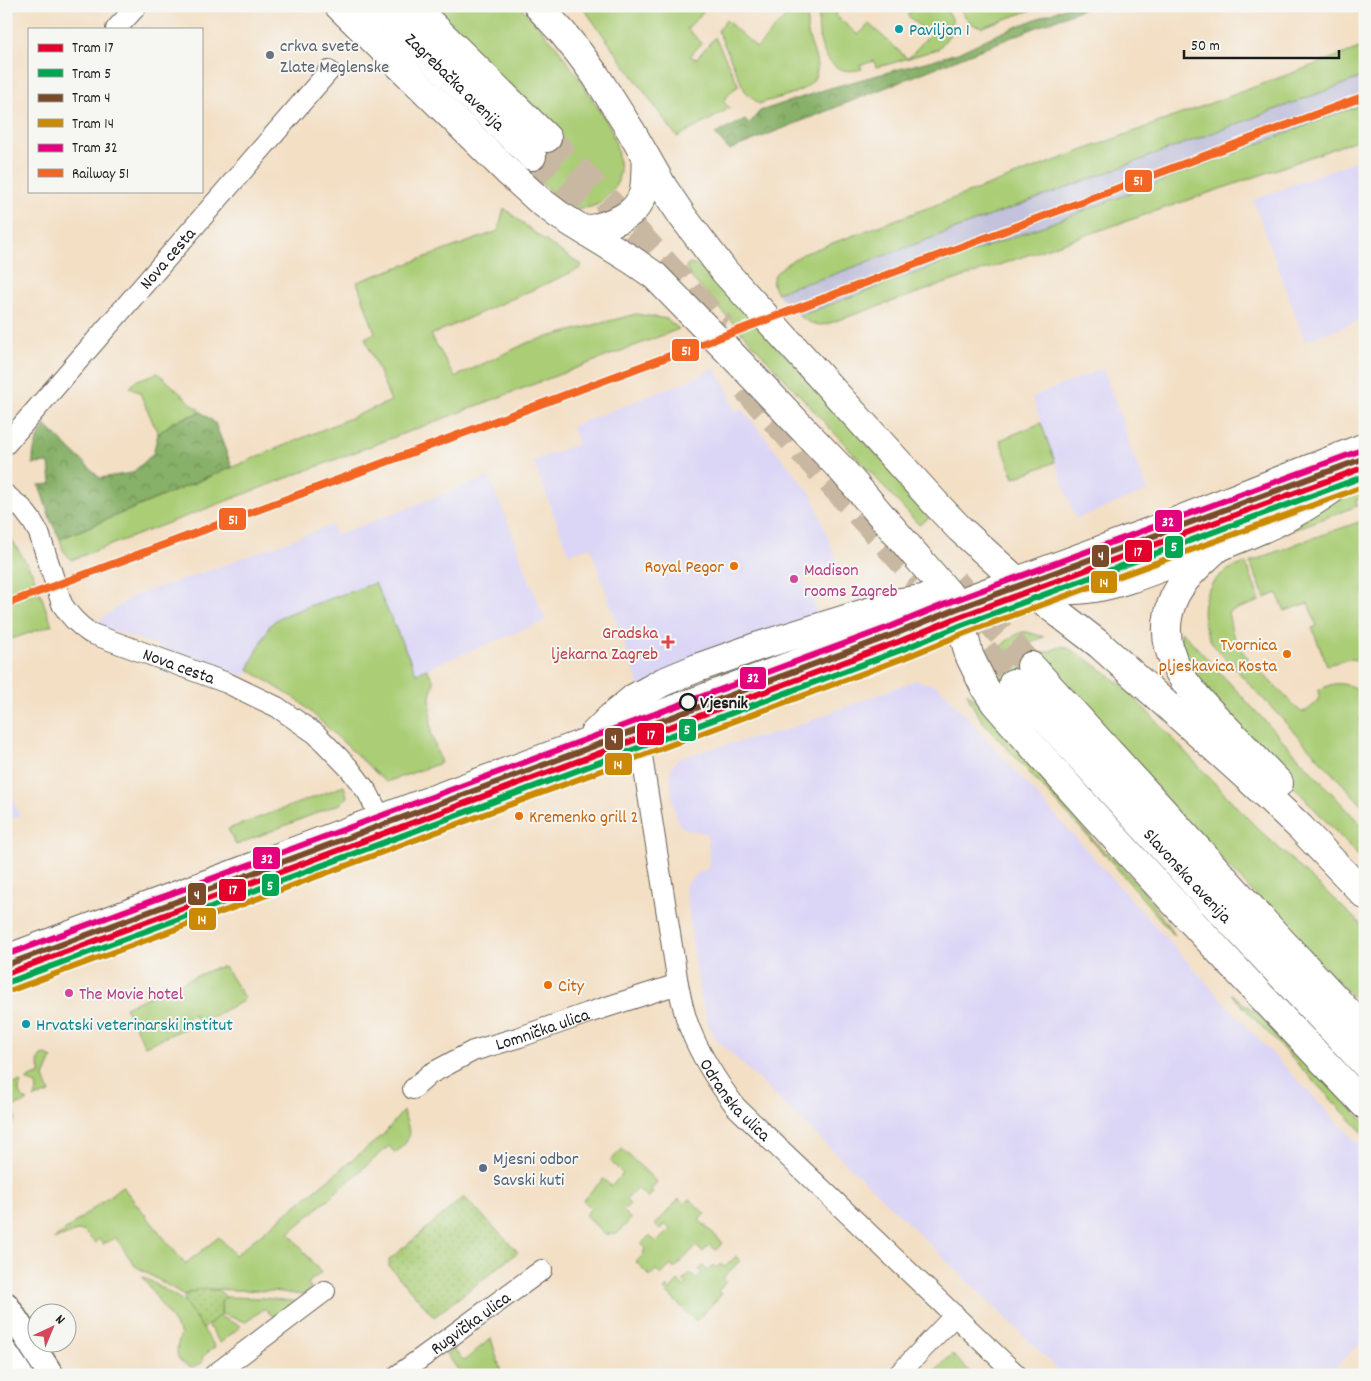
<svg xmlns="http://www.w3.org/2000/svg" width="1371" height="1381" font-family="Dekko,sans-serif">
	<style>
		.built { fill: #dcd6f6 }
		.industrial { fill: #c2c2dc }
		.grass { fill: #aacd76; stroke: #637449 }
		.forest { fill: url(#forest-crowns); stroke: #526642 }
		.park { fill: url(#park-dots); stroke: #637449 }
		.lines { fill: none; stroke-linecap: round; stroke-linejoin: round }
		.secondary-tunnel { stroke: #c8b8a2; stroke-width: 28; stroke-dasharray: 28 14; stroke-linecap: butt }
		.minor-casing { stroke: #676057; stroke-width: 22 }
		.tertiary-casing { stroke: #676057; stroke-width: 28 }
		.secondary-casing { stroke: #676057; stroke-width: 30 }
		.minor { stroke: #fff; stroke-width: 20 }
		.tertiary { stroke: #fff; stroke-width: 25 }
		.secondary { stroke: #fff; stroke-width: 28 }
		.rail-1-casing { stroke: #f6f6f2; stroke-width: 11 }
		.rail-1 { stroke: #f26522; stroke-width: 8 }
		.tram-1-casing { stroke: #f6f6f2; stroke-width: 10 }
		.tram-2-casing { stroke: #f6f6f2; stroke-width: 10 }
		.tram-3-casing { stroke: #f6f6f2; stroke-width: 10 }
		.tram-4-casing { stroke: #f6f6f2; stroke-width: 10 }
		.tram-5-casing { stroke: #f6f6f2; stroke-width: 10 }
		.tram-1 { stroke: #e4002b; stroke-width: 6 }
		.tram-2 { stroke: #00a651; stroke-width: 6 }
		.tram-3 { stroke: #7a4b2a; stroke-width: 6 }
		.tram-4 { stroke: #cb8a06; stroke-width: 6 }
		.tram-5 { stroke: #e5007d; stroke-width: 6 }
		.culture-dot { fill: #0f9aa8; stroke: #f6f6f2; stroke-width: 2 }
		.worship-dot { fill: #6b7280; stroke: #f6f6f2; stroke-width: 2 }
		.food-dot { fill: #e8710a; stroke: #f6f6f2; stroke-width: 2 }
		.hotel-dot { fill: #d1479c; stroke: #f6f6f2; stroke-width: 2 }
		.health-dot { fill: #e0444e; stroke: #f6f6f2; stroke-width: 2 }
		.stop-dot { fill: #f6f6f2; stroke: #1c1c1c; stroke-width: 2.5 }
		.service-dot { fill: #5c6f8a; stroke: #f6f6f2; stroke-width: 2 }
		.labels { text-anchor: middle; stroke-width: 4; stroke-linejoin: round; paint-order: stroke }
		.culture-label { font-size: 18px; fill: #0d838f; stroke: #f6f6f2; text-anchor: start }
		.worship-label { font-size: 18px; fill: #5b616d; stroke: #f6f6f2; text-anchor: start }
		.street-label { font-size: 18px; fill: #1c1c1c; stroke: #f6f6f2 }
		.food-label { font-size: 18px; fill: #c56008; stroke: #f6f6f2; text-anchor: end }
		.hotel-label { font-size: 18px; fill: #b23c85; stroke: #f6f6f2; text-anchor: start }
		.health-label { font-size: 18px; fill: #be3a42; stroke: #f6f6f2; text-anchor: end }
		.stop-label { font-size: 18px; font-weight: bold; fill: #1c1c1c; stroke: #f6f6f2; text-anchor: start }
		.service-label { font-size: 18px; fill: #4e5e75; stroke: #f6f6f2; text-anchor: start }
		.line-badge { stroke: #f6f6f2; stroke-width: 2 }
		.badge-label { font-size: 14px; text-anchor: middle; font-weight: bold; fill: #fff }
	</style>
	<defs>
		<pattern id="forest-crowns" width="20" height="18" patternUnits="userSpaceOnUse" patternTransform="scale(1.25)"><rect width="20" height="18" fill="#87b067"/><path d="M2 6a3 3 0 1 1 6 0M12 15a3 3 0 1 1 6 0" fill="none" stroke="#6e8e54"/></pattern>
		<pattern id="park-dots" width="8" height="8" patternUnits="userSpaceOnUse" patternTransform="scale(1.25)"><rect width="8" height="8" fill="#aacd76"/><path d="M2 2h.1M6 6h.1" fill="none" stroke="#92af66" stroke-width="1.8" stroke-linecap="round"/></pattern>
	</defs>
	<rect width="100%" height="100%" fill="#f6f6f2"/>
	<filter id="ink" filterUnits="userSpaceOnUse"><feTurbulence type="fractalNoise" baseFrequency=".02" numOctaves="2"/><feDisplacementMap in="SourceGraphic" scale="10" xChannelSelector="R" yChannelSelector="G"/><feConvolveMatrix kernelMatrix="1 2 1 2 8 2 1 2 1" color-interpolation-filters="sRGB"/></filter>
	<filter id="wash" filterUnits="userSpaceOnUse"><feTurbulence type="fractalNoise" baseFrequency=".0096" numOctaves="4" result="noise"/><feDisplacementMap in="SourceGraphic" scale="20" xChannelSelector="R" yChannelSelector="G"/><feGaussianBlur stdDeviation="1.12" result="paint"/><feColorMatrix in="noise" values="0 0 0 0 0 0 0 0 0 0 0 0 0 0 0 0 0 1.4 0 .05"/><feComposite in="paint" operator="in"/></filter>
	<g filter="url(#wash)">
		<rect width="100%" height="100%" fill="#f3dfc4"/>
		<g class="built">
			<polygon points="1365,157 1365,319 1305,341 1253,200"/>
			<polygon points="713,367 726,386 735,411 742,409 812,495 838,564 803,577 820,619 640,688 590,547 569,554 533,461 578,444 572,426 700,376"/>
			<polygon points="1103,369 1121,417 1132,453 1148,491 1076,519 1032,397"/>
			<polygon points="489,477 511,530 545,621 440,663 427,669 416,673 375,583 309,606 280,617 270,625 245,676 94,624 133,596 202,573 332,525 336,535"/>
			<polygon points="916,680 937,686 945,693 1231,1010 1365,1151 1365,1337 1329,1375 1064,1375 880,1196 717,1040 709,1026 699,989 685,885 698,873 706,870 710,864 707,834 686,829 679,825 673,805 670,773 673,765 678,759 710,749 783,731"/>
			<polygon points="6,781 20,816 6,821"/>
		</g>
		<polygon class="industrial" points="1365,76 1365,103 1062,219 799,316 777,293 795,286 827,277"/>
		<g class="grass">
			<polygon points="432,6 520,6 557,47 579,78 610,127 617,148 620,170 618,181 613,190 601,203 591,207 576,209 561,201 521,165"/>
			<polygon points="582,6 698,6 704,11 687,29 702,43 690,56 696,59 715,37 739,86 734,89 723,101 730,108 706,122 677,137"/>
			<path d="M795,6H811C810,12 807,19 807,25C807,48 832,72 803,89C790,96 773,99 759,104L745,91L718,31L726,20L757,48Z"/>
			<path d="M821,6H835L839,10L835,15L858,35L869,24L908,59L929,35L907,15L917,6H944L952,18V32L938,49L889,64L876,67L874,61L860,65L862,69C853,71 846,72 838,68C819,59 815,24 821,6Z"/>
			<polygon points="960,6 1043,6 982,27 972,24 962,13"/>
			<path d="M1365,46V76L827,277L795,286L777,293C776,290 773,288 773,285C769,271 794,260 803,254Z"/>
			<path d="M1365,103V137L1258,176L827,324C816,327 808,322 799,316L1062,219Z"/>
			<path d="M504,208C529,229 554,248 582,265L579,269L431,335L455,377L529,342L636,314L667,319L679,329L71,560L63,550L60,539L391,401L365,338L375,333L357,282L498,231Z"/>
			<path d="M688,264C698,264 707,273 715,279L933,515L919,525L690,276L686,267Z"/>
			<polygon points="158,373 201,412 173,422 158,434 140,393 130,387 137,380"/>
			<polygon points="1041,423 1055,462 1014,478 1000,440"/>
			<polygon points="1365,478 1365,502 1362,497 1356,500 1357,506 1282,534"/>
			<polygon points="1365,520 1365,661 1350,659 1327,665 1312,628 1317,626 1308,603 1285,611 1277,593 1265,598 1250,562 1301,542"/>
			<polygon points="6,530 33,574 52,625 6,641"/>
			<path d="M1246,563L1260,601L1228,612L1232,632L1238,645L1248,659L1301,712C1309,712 1315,703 1319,698V690C1322,689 1326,686 1330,685C1341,681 1357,687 1365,694V713L1360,719L1365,731V808L1214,646C1197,621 1199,586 1228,570C1233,567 1240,565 1246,563Z"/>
			<polygon points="375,583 416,673 427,669 434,682 430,696 431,733 441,763 386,782 300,702 248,669 270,625 280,617 309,606"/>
			<path d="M1022,632H1027L1044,637L994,656C1001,644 1009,638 1022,632Z"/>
			<polygon points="1181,632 1187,637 1365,829 1365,863 1199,685 1182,659"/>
			<path d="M1063,646C1086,657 1105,672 1125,688L1254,825L1365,928V1010L1184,820L1040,655L1002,693L992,672Z"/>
			<path d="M967,692L979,703L1020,751L1096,843L1119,864L1144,892L1175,935L1171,932L1115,866L984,723C976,713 971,704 967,692Z"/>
			<polygon points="344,786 347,796 345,800 342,803 236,845 228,829"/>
			<polygon points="468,808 471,808 475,816 386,848 381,847 377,841"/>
			<polygon points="223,967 226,969 244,998 243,1001 199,1023 194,1014 182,1020 186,1028 145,1046 125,1007 215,968"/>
			<polygon points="1231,994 1262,1017 1365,1122 1365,1135"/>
			<path d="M46,1055L52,1058L44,1077L50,1093L34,1098C39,1091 38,1082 27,1081V1079L41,1074L38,1062L42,1056Z"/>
			<path d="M20,1082L21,1084C16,1093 21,1097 28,1101L13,1107L16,1118L13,1124L8,1125L6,1124V1111L10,1103L6,1091V1086Z"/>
			<path d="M403,1111C410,1132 414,1138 395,1153L389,1146L289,1233L321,1273L308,1283L311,1288L303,1295L273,1291L200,1289L184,1295L135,1266L116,1238L103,1244L99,1239L95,1243L83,1231H77L53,1240L122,1186L185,1264L219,1237L235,1255L383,1135Z"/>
			<polygon points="622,1149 657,1182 651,1189 653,1192 648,1198 637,1188 626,1200 630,1204 623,1211 631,1219 617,1234 605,1234 585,1215 591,1208 583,1200 603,1179 611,1186 623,1174 610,1161"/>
			<polygon points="679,1199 684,1204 690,1199 705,1214 699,1220 723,1243 716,1250 710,1245 703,1252 696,1246 674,1269 671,1265 661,1275 656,1270 650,1276 636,1262 643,1255 645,1247 641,1244 649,1236 657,1242 670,1229 665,1224 660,1230 655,1225"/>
			<polygon points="736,1256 740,1261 723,1278 726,1282 718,1291 722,1294 696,1321 664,1290 667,1287 670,1290 678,1281 684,1287 687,1284 683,1280 690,1273 696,1279 702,1273 699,1270 703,1266 708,1271 714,1265 717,1268 721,1264 725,1267"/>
			<path d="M142,1276L185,1302L215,1347L202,1357L203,1360L202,1363L192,1367C172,1361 176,1349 181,1334Z"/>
			<polygon points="226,1297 264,1298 301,1302 275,1317 270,1314 265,1308 246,1322 221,1314 221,1301"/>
			<polygon points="218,1316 241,1326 220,1343 208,1325"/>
			<polygon points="491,1338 502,1375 462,1375 446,1353 452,1348 464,1361"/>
			<polygon points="952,1354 974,1375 932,1375"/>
		</g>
		<g class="forest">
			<polygon points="1070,6 1090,6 729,150 715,134 745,120 749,124 760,111 830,88 958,53 991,37 1043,16"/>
			<path d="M201,412L215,423L232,467L60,539L51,521L39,485L51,484L49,463L33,464C32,449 38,438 45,425L100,478L132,473L153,454L158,434L173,422Z"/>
		</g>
		<g class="park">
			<polygon points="464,1197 518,1252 434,1317 389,1266 389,1260"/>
			<polygon points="200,1289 218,1290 226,1297 221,1301 221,1314 203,1329 185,1302 184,1295"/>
		</g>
	</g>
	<g filter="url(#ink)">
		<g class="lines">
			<g class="secondary-tunnel">
				<polyline points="547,138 590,182 722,327"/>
				<polyline points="532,156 576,200 615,243"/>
				<polyline points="746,388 919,579"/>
				<polyline points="954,582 1031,666"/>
				<polyline points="956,620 1013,683"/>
			</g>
			<defs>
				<g id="minor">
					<polyline points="116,29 137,6"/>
					<path id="s1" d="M6,444L329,71"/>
					<path id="s2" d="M6,495L22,508L32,521L39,533L62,604C70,617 78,625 90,633L227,683L277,707L316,734L349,768L368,793L381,819"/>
					<path id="s3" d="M631,725L642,755L643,763L678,984C681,999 684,1015 690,1029C701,1057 718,1083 736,1107L1017,1375"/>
					<path id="s4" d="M413,1089L430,1074L473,1051L520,1037L588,1013L678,984"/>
					<polyline points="214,1375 325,1291"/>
					<path id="s5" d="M398,1375L542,1270"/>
					<polyline points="898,1375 955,1315"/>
				</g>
				<g id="tertiary">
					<polyline points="6,1305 51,1375"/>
					<polyline points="6,1354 20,1375"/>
				</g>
				<g id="secondary">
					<path d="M339,6L508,172L539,200L559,215L632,260L655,276L740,363L843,471L948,593L956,604L969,655L985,688L995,703C1115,841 1239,974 1365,1105"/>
					<path id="s6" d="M378,6L532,156"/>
					<polyline points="413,6 547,138"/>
					<polyline points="538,6 562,32 579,53 596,76 631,131 663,187 683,217 725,272 938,506 960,529 1017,581 1100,645 1249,779 1300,827 1365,895"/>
					<path d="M586,231C608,224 635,219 643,194C646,184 645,168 646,158"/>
					<path d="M1217,548C1201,563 1182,579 1173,600C1151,654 1192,693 1226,728C1244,746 1261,765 1279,783"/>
					<path d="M1024,583C1082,601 1122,582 1176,562C1214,549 1253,535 1289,516C1316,502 1341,483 1365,465"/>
					<polyline points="1031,666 1275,934 1365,1030"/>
					<path id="s7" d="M1013,683L1199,888L1365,1064"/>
					<polyline points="594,734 611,717 634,698 663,682 697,668 759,646 900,602 929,598 951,603"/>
					<polyline points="6,959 1154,530 1365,447"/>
				</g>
			</defs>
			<use href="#minor" class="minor-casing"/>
			<use href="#tertiary" class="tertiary-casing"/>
			<use href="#secondary" class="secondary-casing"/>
			<use href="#minor" class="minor"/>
			<use href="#tertiary" class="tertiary"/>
			<use href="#secondary" class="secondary"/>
			<defs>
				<polyline id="rail-1" points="6,604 1365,96"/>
			</defs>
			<use href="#rail-1" class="rail-1-casing"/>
			<use href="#rail-1" class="rail-1"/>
			<defs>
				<polyline id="tram-1" points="6,974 898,642 959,617 1365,467"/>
				<polyline id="tram-2" points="9,982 901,650 962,625 1365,476"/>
				<polyline id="tram-3" points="6,965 895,634 956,609 1362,459"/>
				<polyline id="tram-4" points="12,990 904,658 965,633 1365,486"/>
				<polyline id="tram-5" points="6,955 892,626 953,601 1359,451"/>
			</defs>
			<use href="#tram-1" class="tram-1-casing"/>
			<use href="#tram-2" class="tram-2-casing"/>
			<use href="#tram-3" class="tram-3-casing"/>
			<use href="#tram-4" class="tram-4-casing"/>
			<use href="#tram-5" class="tram-5-casing"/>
			<use href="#tram-1" class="tram-1"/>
			<use href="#tram-2" class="tram-2"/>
			<use href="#tram-3" class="tram-3"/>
			<use href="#tram-4" class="tram-4"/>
			<use href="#tram-5" class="tram-5"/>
		</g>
	</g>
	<g class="culture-dot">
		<circle cx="899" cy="29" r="5"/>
		<circle cx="26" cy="1024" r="5"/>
	</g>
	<circle class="worship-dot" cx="270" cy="55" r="5"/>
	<g class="food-dot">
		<circle cx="734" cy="566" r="5"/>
		<circle cx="1287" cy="654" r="5"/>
		<circle cx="519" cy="816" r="5"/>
		<circle cx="548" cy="985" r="5"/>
	</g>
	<g class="hotel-dot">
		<circle cx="794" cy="579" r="5"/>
		<circle cx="69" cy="993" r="5"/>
	</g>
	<path class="health-dot" d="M665.5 634.5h5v5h5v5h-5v5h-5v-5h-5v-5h5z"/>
	<circle class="stop-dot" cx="688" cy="702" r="8"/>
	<circle class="service-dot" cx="483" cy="1168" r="5"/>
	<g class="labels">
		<g class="culture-label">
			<text x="909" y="35">Paviljon 1</text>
			<text x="36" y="1030">Hrvatski veterinarski institut</text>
		</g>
		<g class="worship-label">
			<text x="280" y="51">crkva svete<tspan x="280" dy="21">Zlate Meglenske</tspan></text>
		</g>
		<g class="street-label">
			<text dy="6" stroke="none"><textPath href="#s6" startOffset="108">Zagrebačka avenija</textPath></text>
			<text dy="6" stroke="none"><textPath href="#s1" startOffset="246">Nova cesta</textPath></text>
			<text dy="6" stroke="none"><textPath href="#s2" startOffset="261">Nova cesta</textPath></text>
			<text dy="6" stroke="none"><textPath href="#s7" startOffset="260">Slavonska avenija</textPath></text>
			<text dy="6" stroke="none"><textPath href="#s4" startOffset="144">Lomnička ulica</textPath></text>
			<text dy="6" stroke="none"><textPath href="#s3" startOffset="395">Odranska ulica</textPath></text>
			<text dy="6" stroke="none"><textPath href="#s5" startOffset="89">Rugvička ulica</textPath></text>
		</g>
		<g class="food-label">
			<text x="724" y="572">Royal Pegor</text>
			<text x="1277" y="650">Tvornica<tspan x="1277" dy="21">pljeskavica Kosta</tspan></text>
			<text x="529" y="822" text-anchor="start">Kremenko grill 2</text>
			<text x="558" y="991" text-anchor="start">City</text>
		</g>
		<g class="hotel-label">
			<text x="804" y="575">Madison<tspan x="804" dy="21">rooms Zagreb</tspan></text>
			<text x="79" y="999">The Movie hotel</text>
		</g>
		<g class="health-label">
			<text x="658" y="638">Gradska<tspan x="658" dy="21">ljekarna Zagreb</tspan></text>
		</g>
		<g class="stop-label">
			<text x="700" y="708">Vjesnik</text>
		</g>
		<g class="service-label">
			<text x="493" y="1164">Mjesni odbor<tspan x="493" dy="21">Savski kuti</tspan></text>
		</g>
	</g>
	<g class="line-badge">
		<rect x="1124" y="169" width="29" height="24" rx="5" fill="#f26522"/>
		<rect x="671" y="338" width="29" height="24" rx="5" fill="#f26522"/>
		<rect x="218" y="507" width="29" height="24" rx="5" fill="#f26522"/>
		<rect x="1154" y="509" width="29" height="24" rx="5" fill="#e5007d"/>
		<rect x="1164" y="535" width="20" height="24" rx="5" fill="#00a651"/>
		<rect x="1124" y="539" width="29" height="24" rx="5" fill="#e4002b"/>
		<rect x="1091" y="544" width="19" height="24" rx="5" fill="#7a4b2a"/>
		<rect x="1090" y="570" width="28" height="24" rx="5" fill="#cb8a06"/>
		<rect x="739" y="666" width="28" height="24" rx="5" fill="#e5007d"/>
		<rect x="678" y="718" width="19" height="24" rx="5" fill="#00a651"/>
		<rect x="636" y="722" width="29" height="24" rx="5" fill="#e4002b"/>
		<rect x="604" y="727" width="20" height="24" rx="5" fill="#7a4b2a"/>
		<rect x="604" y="752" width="29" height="24" rx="5" fill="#cb8a06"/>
		<rect x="252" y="846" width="29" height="24" rx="5" fill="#e5007d"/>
		<rect x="261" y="873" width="19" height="24" rx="5" fill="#00a651"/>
		<rect x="218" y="878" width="29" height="24" rx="5" fill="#e4002b"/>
		<rect x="187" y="882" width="20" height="24" rx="5" fill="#7a4b2a"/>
		<rect x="188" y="907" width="29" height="24" rx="5" fill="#cb8a06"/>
	</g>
	<g class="badge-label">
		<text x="1138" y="185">51</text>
		<text x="686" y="355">51</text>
		<text x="233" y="524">51</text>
		<text x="1168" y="526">32</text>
		<text x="1174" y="551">5</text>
		<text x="1138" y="556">17</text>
		<text x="1101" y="560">4</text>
		<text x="1104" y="587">14</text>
		<text x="753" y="682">32</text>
		<text x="687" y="734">5</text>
		<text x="651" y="739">17</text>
		<text x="614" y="743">4</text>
		<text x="618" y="769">14</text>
		<text x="267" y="863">32</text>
		<text x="270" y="890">5</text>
		<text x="233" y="894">17</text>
		<text x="197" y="899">4</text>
		<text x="202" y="924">14</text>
	</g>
	<rect width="1371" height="1381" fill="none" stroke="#f6f6f2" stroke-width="25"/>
	<rect x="28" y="28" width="175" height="165" fill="#f6f6f2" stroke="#9f9f9c"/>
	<rect x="38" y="44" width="25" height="8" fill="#e4002b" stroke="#9f9f9c"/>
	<text x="72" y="52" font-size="15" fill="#1c1c1c">Tram 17</text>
	<rect x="38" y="69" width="25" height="8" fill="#00a651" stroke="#9f9f9c"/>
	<text x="72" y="78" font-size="15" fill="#1c1c1c">Tram 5</text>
	<rect x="38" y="94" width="25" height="8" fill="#7a4b2a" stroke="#9f9f9c"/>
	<text x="72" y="102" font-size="15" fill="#1c1c1c">Tram 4</text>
	<rect x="38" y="119" width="25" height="8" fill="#cb8a06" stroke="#9f9f9c"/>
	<text x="72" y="128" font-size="15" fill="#1c1c1c">Tram 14</text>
	<rect x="38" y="144" width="25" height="8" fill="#e5007d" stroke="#9f9f9c"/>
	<text x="72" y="152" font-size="15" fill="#1c1c1c">Tram 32</text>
	<rect x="38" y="169" width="25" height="8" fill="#f26522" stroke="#9f9f9c"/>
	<text x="72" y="178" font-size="15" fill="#1c1c1c">Railway 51</text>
	<g transform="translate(52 1328) rotate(44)"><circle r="24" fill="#f6f6f2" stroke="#9f9f9c"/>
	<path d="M0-4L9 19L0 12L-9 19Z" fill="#d1495b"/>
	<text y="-8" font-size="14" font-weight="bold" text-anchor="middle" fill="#1c1c1c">N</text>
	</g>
	<path d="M1184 50v8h155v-8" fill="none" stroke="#1c1c1c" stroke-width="2.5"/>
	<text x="1191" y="50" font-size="15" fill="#1c1c1c" stroke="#f6f6f2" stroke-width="4" paint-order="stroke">50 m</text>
</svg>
